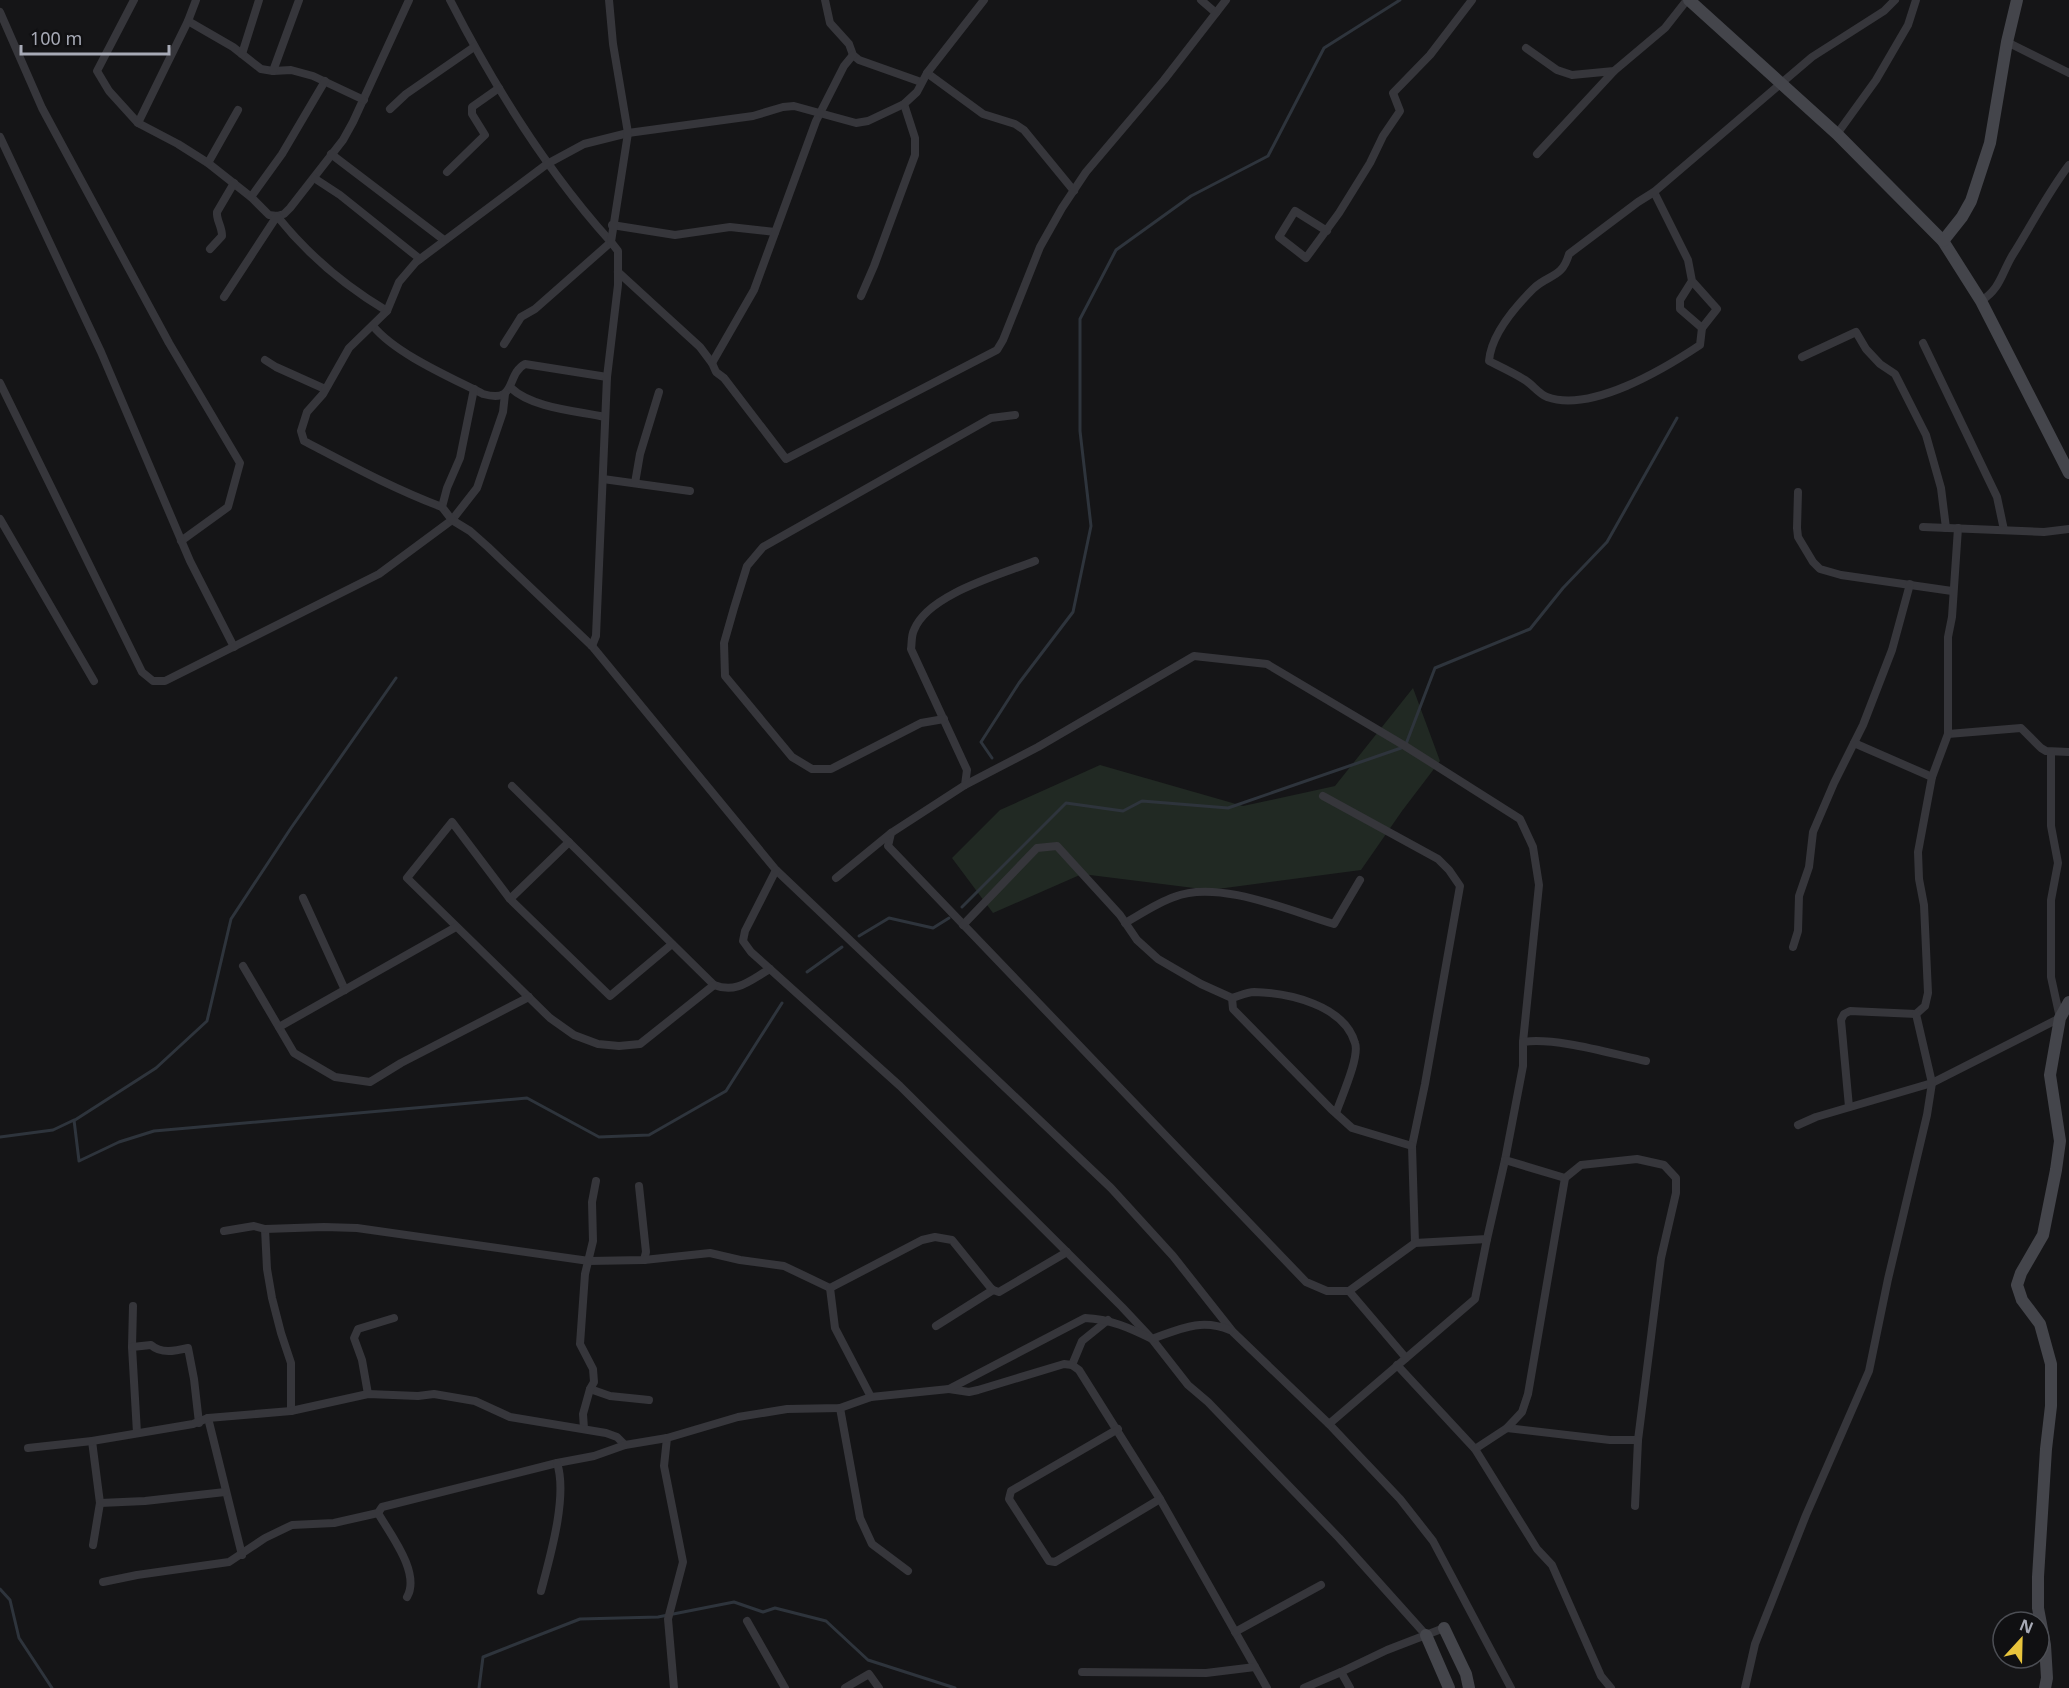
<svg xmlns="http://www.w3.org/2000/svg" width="2069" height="1688" font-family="'Noto Sans',sans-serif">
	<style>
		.green { fill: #212923 }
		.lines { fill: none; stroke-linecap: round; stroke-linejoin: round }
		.stream { stroke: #2e343c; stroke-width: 3 }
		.street { stroke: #36363b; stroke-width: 8 }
		.secondary { stroke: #44454b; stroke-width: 12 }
	</style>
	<rect width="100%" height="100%" fill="#151517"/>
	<polygon class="green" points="1413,688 1440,761 1402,811 1361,870 1210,890 1082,874 993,913 952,858 1000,810 1100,765 1243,806 1335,786"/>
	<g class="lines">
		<g class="stream">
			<polyline points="1406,744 1435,668 1530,629 1563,588 1607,542 1677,418"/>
			<polyline points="992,758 981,742 1019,683 1073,612 1091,526 1080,431 1080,319 1116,250 1191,196 1268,156 1324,48 1400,0"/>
			<polyline points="962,907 1066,803 1123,811 1142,801 1228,808 1401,748"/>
			<polyline points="859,936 889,918 933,928 949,918"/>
			<polyline points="807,972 842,947"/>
			<polyline points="75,1120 156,1068 207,1021 231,919 291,828 396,678"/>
			<polyline points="0,1137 53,1130 74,1120 79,1161 119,1142 154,1131 527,1098 599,1137 649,1135 726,1091 782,1003"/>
			<polyline points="0,1589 10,1600 19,1638 52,1688"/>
			<polyline points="479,1688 483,1657 580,1619 658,1617 734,1602 763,1612 775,1608 826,1621 868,1660 955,1688"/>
		</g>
		<g class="street">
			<polyline points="134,0 97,71 109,91 138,123 178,144 208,163 251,197 269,215 277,216 284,214 290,208 343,140 353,122 409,0"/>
			<path d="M450,0C494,86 546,170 611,242L535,309L521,317L504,344"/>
			<polyline points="825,0 830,23 849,44 853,55 859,60 921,82"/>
			<polyline points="1201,0 1216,13"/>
			<polyline points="0,12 42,108 169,343 240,463 228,507 181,541"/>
			<polyline points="188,21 233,47 261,69 273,71 291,70 313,76 364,100"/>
			<polyline points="2007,42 2069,73"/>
			<polyline points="1526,48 1557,70 1572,75 1614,71 1665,28 1687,0"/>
			<polyline points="242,54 259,0"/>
			<polyline points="273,71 299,0"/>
			<polyline points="927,73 983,114 1015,124 1024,130 1074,191"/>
			<polyline points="390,109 406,94 474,47"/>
			<polyline points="138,123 188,21 196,0"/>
			<polyline points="1837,134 1876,80 1908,25 1916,0"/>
			<polyline points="0,137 101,352 190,561 234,647"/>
			<polyline points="331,154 444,240"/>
			<polyline points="1537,154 1614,71"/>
			<polyline points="208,163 238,110"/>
			<polyline points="447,172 485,135 472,114 472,107 499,88"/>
			<polyline points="314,178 340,195 420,259"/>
			<polyline points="1654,192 1688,260 1692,281 1680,300 1680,309 1702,328 1717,309 1692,281"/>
			<polyline points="251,197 282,154 325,81"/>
			<polyline points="612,225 675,235 730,227 775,232"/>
			<polyline points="1327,231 1295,211 1279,237 1306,258 1339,213 1370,163 1383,136 1400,111 1393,93 1430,55 1472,0"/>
			<path d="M210,249L222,236C222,226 216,220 217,212L234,183"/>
			<polyline points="618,272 700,347 712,363 716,372 724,378 786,459 997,350 1003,340 1040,247 1062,208 1086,172 1164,80 1226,0"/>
			<polyline points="861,296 874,266 915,155 915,138 904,104"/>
			<path d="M224,297L277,216C308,255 345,286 387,311"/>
			<path d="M1981,301C2000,289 2001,275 2012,256C2031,226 2047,194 2069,165"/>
			<path d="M373,326C396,354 450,377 483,394C518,404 505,375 525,364L607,377"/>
			<path d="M1702,328L1700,345C1664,369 1591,413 1547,397C1539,394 1533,385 1525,380C1514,373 1501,367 1489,361C1491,335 1515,307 1533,289C1548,274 1562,279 1569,254L1638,202L1654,192L1812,57L1884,11L1895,0"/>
			<polyline points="1923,343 1997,497 2004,530"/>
			<polyline points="1802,357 1856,332 1866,349 1880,364 1895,374 1926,435 1941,488 1946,528"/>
			<polyline points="265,360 276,367 325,389"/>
			<polyline points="712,363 754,290 816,121 844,66 853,55"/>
			<polyline points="0,383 142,672 153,681 165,681 379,574 452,520 477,488 503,412 505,394"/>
			<path d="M511,388C532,408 577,411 605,417"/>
			<polyline points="474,389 460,458 447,488 442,507 452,520 470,531 488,547 592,646 776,870 1111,1188 1173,1256 1233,1332 1329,1424 1400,1499 1433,1541 1511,1688"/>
			<polyline points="603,479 690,491"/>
			<polyline points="635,483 640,454 659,392"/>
			<polyline points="1798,492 1797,528 1798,537 1813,562 1820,569 1841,575 1952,591"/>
			<path d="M442,507C394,489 350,465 304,441L301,431L307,412L323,394L349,348L387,311L399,282L416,262L547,164L584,144L628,133L753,116L783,107L794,106L856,123L868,121L904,104L917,92L927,73L984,0"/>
			<polyline points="0,519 94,681"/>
			<polyline points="1923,527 2044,532 2069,529"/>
			<path d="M1035,561C1000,575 928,594 914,630C911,636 912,643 911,649L967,770L965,785L891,833L888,846L1306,1282L1327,1291H1349"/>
			<polyline points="592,646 596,636 607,377 618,285 618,251 611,242 628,133 613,44 609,0"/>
			<polyline points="944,719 921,723 831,769 812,769 792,757 725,676 724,643 734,608 747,566 763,547 991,418 1015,415"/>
			<polyline points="1948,734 2021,728 2041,748 2046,751 2069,752"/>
			<polyline points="1854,743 1932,777"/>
			<polyline points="965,785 1038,747 1194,656 1267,664 1405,746 1520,819 1533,847 1539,885 1523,1042"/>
			<path d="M512,786L714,985C737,994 750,980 770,969"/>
			<polyline points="1323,796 1438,859 1449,870 1460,886 1425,1084 1412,1146 1415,1243"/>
			<polyline points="776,870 745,931 743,941 751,952 900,1086 1122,1307 1152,1339 1188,1385 1208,1402 1339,1538 1426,1635"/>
			<polyline points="836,878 891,833"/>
			<polyline points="303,898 345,990"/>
			<polyline points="510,899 569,842"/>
			<path d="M1125,923C1141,914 1157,903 1174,897C1218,879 1290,911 1334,924L1360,880"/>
			<polyline points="963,925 1037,848 1057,846 1120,915 1137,940 1158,959 1201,984 1232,998"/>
			<polyline points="672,944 610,996 510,899 452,822 407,878 550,1018 574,1035 598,1044 619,1046 640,1044 714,985"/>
			<polyline points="1793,947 1798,931 1799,896 1809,867 1813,832 1834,783 1863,725 1892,650 1910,584"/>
			<polyline points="243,966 294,1053 335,1077 370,1082 401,1063 529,997"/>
			<polyline points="279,1027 456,927"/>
			<polyline points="1849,1107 1841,1020 1844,1014 1850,1011 1916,1014 1925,1006 1928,993 1924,905 1919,879 1918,852 1932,777 1948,734 1948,637 1952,617 1958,528"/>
			<path d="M1336,1113C1341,1098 1360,1057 1355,1043C1344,1005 1289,993 1254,992C1247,992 1239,996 1232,998L1233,1009L1331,1109L1352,1128L1412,1146"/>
			<polyline points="1798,1125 1816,1117 1932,1083 2060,1018 2051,977 2051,900 2058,863 2051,826 2051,752"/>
			<polyline points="639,1186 646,1252 644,1260"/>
			<polyline points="265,1229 267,1269 272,1298 281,1333 291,1363 291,1411"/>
			<polyline points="224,1231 254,1226 265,1229 324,1227 357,1228 589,1261 644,1260 710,1253 740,1260 784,1266 830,1288"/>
			<polyline points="133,1306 132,1347 137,1433"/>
			<polyline points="936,1326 993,1290"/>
			<path d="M132,1347L151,1345C161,1354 175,1351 188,1348L194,1379L199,1423"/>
			<path d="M1406,1358L1349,1291L1415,1243L1487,1239L1505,1160L1523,1066V1042C1556,1037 1612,1054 1646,1061"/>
			<polyline points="1072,1365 1082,1341 1108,1320"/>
			<polyline points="1397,1365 1475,1449 1507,1428 1610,1440 1638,1440 1661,1258 1676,1193 1676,1178 1664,1165 1637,1159 1581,1165 1565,1178 1505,1160"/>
			<polyline points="590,1389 610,1396 649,1400"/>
			<polyline points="949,1389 969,1392 978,1390 1064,1364 1072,1365 1079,1370 1160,1499 1267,1688"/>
			<polyline points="368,1394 362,1360 354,1338 358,1329 394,1318"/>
			<polyline points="871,1397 835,1328 830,1288 922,1240 935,1237 952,1240 990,1287 993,1290 999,1292 1067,1252"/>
			<polyline points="840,1408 860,1518 872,1544 908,1571"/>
			<polyline points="208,1418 242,1555"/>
			<polyline points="1329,1424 1475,1299 1487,1239"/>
			<polyline points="1507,1428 1522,1412 1528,1394 1565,1178"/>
			<polyline points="584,1429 583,1414 590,1389 594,1382 593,1369 580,1344 585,1274 593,1241 592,1202 596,1181"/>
			<polyline points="1118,1429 1011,1491 1009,1499 1049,1561 1055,1562 1160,1499"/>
			<polyline points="667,1438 664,1466 683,1562 668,1619 674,1688"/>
			<polyline points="92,1441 100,1503 93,1545"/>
			<polyline points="28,1448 92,1441 193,1424 208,1418 291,1411 368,1394 418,1396 434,1394 475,1401 510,1417 606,1433 617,1437 625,1445"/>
			<polyline points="1475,1449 1537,1549 1552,1565 1601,1676 1611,1688"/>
			<polyline points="100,1503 145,1501 225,1492"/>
			<polyline points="1635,1506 1638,1440"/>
			<path d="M378,1513C390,1534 421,1573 407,1597"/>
			<path d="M103,1582L137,1575L229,1562L265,1538L292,1525L334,1523L378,1513L382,1507L557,1463L594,1456L625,1445L667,1438L738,1417L787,1409L840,1408L871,1397L949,1389L1085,1318C1110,1319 1130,1328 1152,1339C1180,1329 1201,1318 1230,1330"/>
			<path d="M541,1591C550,1557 568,1496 557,1463"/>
			<polyline points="747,1621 785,1688"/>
			<polyline points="1235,1632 1321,1585"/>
			<polyline points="1082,1672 1206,1673 1255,1667"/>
			<polyline points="1341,1672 1387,1650 1444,1628"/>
			<polyline points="845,1688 869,1674 879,1688"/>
			<polyline points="1304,1688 1341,1672 1350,1688"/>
			<polyline points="1745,1688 1755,1644 1806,1515 1869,1371 1888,1279 1927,1115 1932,1083 1916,1014"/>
		</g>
		<g class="secondary">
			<polyline points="1689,0 1837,134 1943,241 1981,301 2069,473"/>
			<polyline points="1943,241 1962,217 1971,201 1990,143 2007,42 2017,0"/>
			<polyline points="1444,1628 1466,1674 1469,1688"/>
			<polyline points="1426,1635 1449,1688"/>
			<polyline points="2045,1688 2047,1678 2045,1645 2038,1608 2038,1577 2046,1449 2051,1406 2051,1364 2040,1324 2022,1300 2017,1285 2021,1273 2043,1235 2056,1170 2060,1141 2050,1075 2060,1018 2069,1002"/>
		</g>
	</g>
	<g transform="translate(2021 1640) rotate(22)"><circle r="28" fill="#101012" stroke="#4c4e54" stroke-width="1.5"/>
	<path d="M0-4.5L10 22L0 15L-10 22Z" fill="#e8c43c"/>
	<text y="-9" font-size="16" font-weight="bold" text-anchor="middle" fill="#a7aab6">N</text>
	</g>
	<path d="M21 45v9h148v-9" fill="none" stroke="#a7aab6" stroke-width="3"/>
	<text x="30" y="45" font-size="18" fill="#a7aab6" stroke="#101012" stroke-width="4.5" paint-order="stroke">100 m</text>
</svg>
